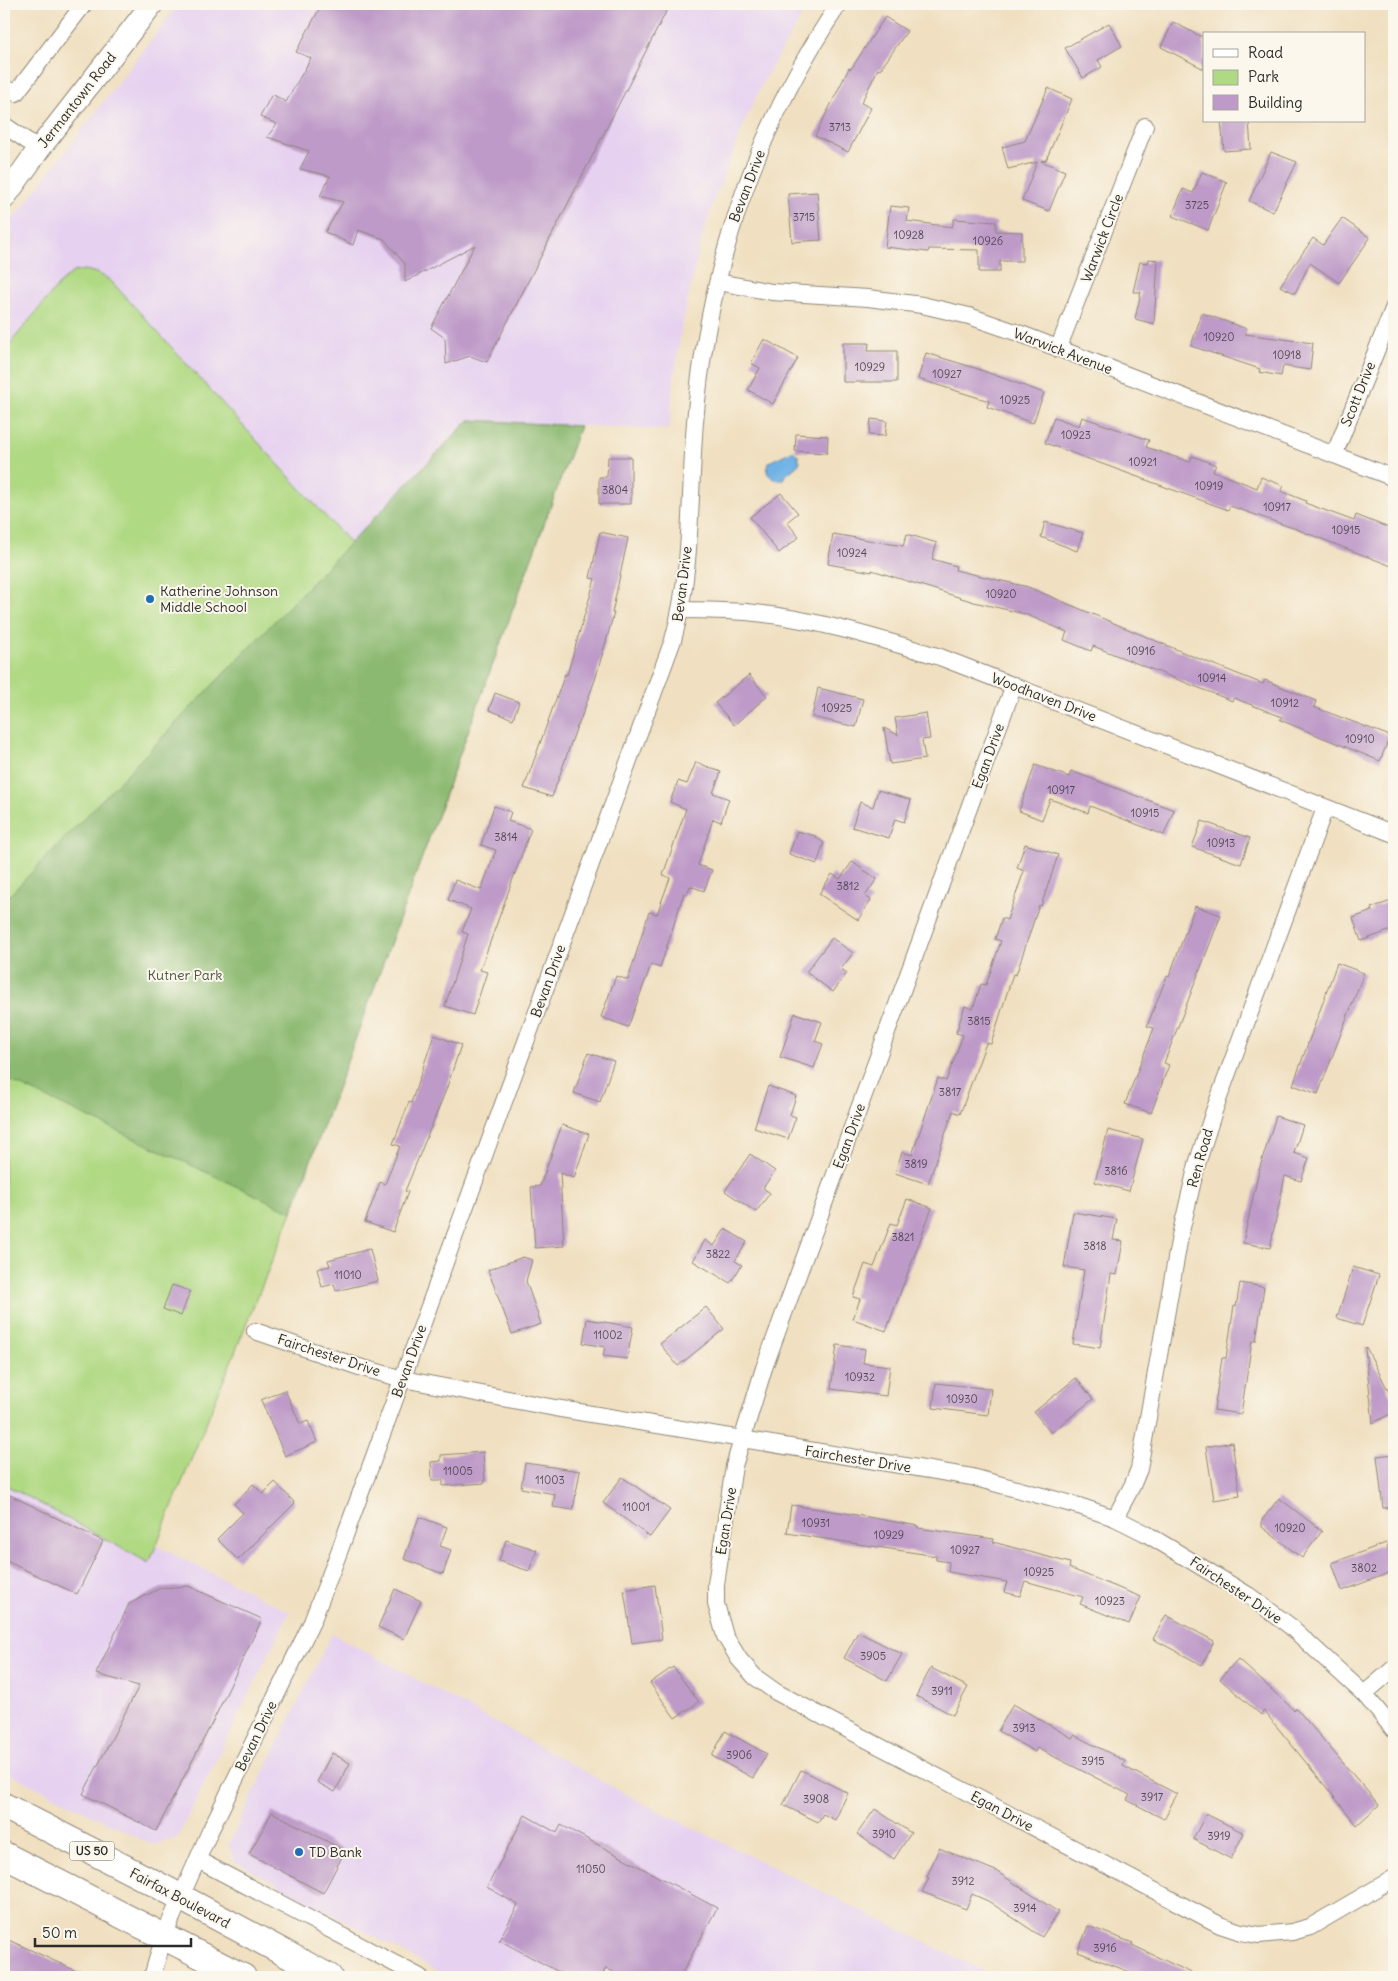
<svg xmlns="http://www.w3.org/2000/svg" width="1398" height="1981" font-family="Delius,sans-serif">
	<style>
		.built { fill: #e6d2f0 }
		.green { fill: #b0d983; stroke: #6e8257 }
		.forest { fill: #8cb971; stroke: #5c724e }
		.water { fill: #70b2e5; stroke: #4e6e88 }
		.building { fill: #bd9ac8 }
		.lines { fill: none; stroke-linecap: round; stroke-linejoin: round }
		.street-casing { stroke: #8e8676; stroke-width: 18 }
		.secondary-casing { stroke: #8e8676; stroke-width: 24 }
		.primary-casing { stroke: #8e8676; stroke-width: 28 }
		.street { stroke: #fff; stroke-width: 16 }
		.secondary { stroke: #fff; stroke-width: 22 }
		.primary { stroke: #fff; stroke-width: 26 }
		.poi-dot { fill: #1f6fb2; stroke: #fbf7ec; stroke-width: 2 }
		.labels { text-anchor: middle; stroke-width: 4; stroke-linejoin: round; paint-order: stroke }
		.number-label { font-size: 11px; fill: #504752 }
		.shield { fill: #fbf7ec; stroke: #696865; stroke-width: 1 }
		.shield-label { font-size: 12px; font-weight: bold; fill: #2b2b2b }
		.street-label { font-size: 14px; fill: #2b2b2b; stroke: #fbf7ec }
		.poi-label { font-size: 14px; fill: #2b2b2b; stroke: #fbf7ec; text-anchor: start }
		.park-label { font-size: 14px; fill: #4c5641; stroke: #fbf7ec }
	</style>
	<rect width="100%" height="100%" fill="#fbf7ec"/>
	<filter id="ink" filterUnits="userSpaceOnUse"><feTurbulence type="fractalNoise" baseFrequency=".02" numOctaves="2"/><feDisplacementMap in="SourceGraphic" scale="10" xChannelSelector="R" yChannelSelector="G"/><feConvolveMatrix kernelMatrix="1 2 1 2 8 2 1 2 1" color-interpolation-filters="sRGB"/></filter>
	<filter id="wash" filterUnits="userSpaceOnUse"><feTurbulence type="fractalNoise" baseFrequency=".0096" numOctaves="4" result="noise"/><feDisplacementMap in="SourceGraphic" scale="20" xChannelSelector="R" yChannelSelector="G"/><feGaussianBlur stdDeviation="1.12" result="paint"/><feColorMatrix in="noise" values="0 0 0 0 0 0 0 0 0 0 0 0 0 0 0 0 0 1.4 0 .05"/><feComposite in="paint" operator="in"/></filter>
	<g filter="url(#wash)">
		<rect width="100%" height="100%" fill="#f0e0c1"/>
		<g class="built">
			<polygon points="179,4 809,4 765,78 746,119 713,202 699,248 681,330 673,387 669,430 469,420 4,901 4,231"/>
			<polygon points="4,1470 290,1612 177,1838 153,1845 4,1771"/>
			<polygon points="332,1633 631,1797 995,1977 449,1977 234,1861 228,1845"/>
		</g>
		<polygon class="green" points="85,270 97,273 110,280 350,543 469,420 580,426 292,1212 149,1563 4,1484 4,351 60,283 73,272"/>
		<polygon class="forest" points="469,420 580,426 292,1212 4,1078 4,901"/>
		<path class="water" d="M792,451L798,455L800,462C795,470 787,471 783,480C775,480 771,479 767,472L769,462Z"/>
		<g id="blocks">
			<g class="building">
				<polygon points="322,4 670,4 487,362 470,356 446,364 445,338 431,328 475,245 405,282 405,264 384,239 358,230 353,245 325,232 343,202 320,196 330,176 300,169 309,151 267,137 277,124 260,117 272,94 286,102 311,58 296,52"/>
				<polygon points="885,17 907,31 880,70 878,69 861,103 871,108 848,152 815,136 849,68 851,69"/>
				<polygon points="1173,22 1204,38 1204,69 1161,47"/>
				<polygon points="1109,23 1122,46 1098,60 1102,67 1083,78 1065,48"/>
				<polygon points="1048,88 1072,99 1046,160 1041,161 1065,171 1049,211 1022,201 1037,162 1008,169 1002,147 1025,141"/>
				<polygon points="1221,121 1249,121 1251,149 1224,151"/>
				<polygon points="1271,152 1297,162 1273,212 1249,201"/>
				<polygon points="1202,172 1227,182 1208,230 1172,216 1183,189 1193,193"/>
				<polygon points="817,192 821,240 792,242 788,194"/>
				<polygon points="890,206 909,208 907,221 952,227 954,219 996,222 996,231 1022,232 1022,261 1000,261 1000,272 979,272 979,250 929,249 928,252 885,247"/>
				<polygon points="1342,218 1370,238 1339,283 1310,263 1295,293 1280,286 1313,238 1323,245"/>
				<polygon points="1149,259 1158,260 1154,324 1135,319 1141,292 1133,292 1140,262 1148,263"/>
				<polygon points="1202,313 1247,329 1245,334 1313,343 1310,370 1283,366 1281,376 1259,372 1260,369 1191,346"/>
				<polygon points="764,339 798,358 773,404 748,390 760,368 751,363"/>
				<polygon points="843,343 869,343 868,351 897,351 897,382 843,382"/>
				<polygon points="926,353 975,368 1044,393 1033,423 987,407 989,401 918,379"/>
				<polygon points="1054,417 1079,426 1082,417 1149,440 1146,447 1190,462 1192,456 1216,465 1213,471 1257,488 1261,477 1284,486 1281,491 1306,501 1305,503 1354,521 1356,515 1394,530 1394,567 1296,529 1230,506 1228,510 1045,443"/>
				<polygon points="871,419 887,421 885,436 869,435"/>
				<polygon points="796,434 828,436 827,453 795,451"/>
				<polygon points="608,457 631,457 631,504 599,504 599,477 607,477"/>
				<polygon points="781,493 798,513 787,522 799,537 779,553 750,517"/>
				<polygon points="1045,522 1083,533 1077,551 1041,537"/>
				<polygon points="600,532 628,538 612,613 614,613 595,680 578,726 577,726 552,797 524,788 565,674 567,675 595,579 590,578"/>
				<polygon points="833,534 903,546 907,534 937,543 932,559 956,566 955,570 1028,587 1192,656 1263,684 1265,680 1316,701 1314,707 1390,736 1380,761 1280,720 1282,717 1234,698 1232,701 1093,646 1091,651 1064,640 1067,632 1025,614 974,602 872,570 872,572 828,564"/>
				<polygon points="749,675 767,696 734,725 715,703"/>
				<polygon points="818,688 863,699 856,727 812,717"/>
				<polygon points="495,693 519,702 513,719 489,710"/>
				<polygon points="926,713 930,739 922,740 925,759 890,764 884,728 898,735 895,718"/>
				<polygon points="696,762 721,772 713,793 729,799 721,822 713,819 698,865 712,870 704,891 690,886 687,895 684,893 660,968 651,965 628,1027 601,1017 616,976 628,980 649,912 657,914 670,878 663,875 686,809 670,802 678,781 687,784"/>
				<polygon points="1035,765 1069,777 1071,771 1174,810 1164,835 1090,806 1088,813 1050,799 1042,820 1019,811"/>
				<polygon points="878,790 911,800 904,822 895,819 889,838 852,827 860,802 873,807"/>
				<polygon points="494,806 511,812 508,821 531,829 480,970 487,972 473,1015 445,1006 468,934 462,932 471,909 448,900 455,880 481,890 496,850 481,845"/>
				<polygon points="1202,821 1250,838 1241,864 1192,847"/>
				<polygon points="797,831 815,836 824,843 817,864 789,854"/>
				<polygon points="1025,844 1058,855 1041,906 1039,905 1016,975 1013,974 991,1044 986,1043 960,1114 953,1111 928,1184 895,1173 902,1152 912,1155 938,1078 946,1081 963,1035 956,1033 965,1006 973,1009 981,984 986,985 1001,941 995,939 1002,918 1007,920 1024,871 1017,868"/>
				<polygon points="852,862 877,879 865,896 871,900 858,920 819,894 832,874 840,879"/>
				<polygon points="1394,900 1394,929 1361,941 1353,918 1372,911 1371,908"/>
				<polygon points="1195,906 1221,915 1164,1063 1169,1065 1151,1113 1125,1104 1154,1028 1147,1026 1167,976 1169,977"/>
				<polygon points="832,938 853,953 841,969 847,973 833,992 806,972"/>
				<polygon points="1337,963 1364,973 1318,1094 1293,1085"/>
				<polygon points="795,1013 822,1022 815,1041 823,1044 814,1068 780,1057"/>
				<polygon points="434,1035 461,1045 446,1090 405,1191 408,1192 393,1232 365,1222 380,1182 385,1184 400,1146 393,1144 409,1102 411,1103"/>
				<polygon points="588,1053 614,1061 600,1102 574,1093"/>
				<polygon points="768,1086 796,1096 790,1115 796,1117 788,1139 754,1128"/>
				<polygon points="1276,1116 1303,1125 1294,1153 1309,1158 1301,1181 1285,1176 1270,1248 1243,1243 1259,1170"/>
				<polygon points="562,1125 589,1134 574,1178 560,1173 564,1246 535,1248 531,1187 540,1186"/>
				<polygon points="1108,1130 1143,1139 1129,1191 1095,1182"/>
				<polygon points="750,1154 775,1171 763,1188 770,1193 756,1212 725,1191"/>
				<polygon points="907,1199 932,1208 886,1331 853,1319 860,1299 853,1297 865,1264 874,1267 891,1223 897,1225"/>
				<polygon points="1073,1212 1117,1219 1113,1240 1123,1241 1117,1275 1111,1274 1100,1348 1073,1344 1084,1270 1064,1267"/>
				<polygon points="725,1229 747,1242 735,1261 742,1265 730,1283 693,1261 705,1240 714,1246"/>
				<polygon points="370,1249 378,1281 336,1291 334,1284 322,1287 317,1269 330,1266 328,1260"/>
				<polygon points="523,1257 532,1260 526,1281 541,1324 512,1334 488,1270"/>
				<polygon points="1353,1267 1379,1275 1362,1326 1337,1318"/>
				<polygon points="1240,1283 1264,1287 1256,1341 1252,1341 1241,1414 1214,1410 1222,1358 1226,1358 1234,1306 1236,1307"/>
				<polygon points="172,1285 190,1291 181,1316 163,1309"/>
				<polygon points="706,1307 724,1329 678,1366 660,1344"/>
				<polygon points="587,1319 633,1327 627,1359 603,1356 605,1347 583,1343"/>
				<polygon points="837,1345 865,1349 863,1363 890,1366 886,1396 831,1389"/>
				<polygon points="1366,1347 1394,1402 1394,1412 1373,1423 1365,1348"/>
				<polygon points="1076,1378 1093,1399 1051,1433 1034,1412"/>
				<polygon points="936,1383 991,1389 988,1415 933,1408"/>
				<polygon points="285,1390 300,1424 308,1421 317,1442 285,1456 261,1400"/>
				<polygon points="1232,1442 1240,1496 1214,1500 1206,1447"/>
				<polygon points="483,1452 485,1483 443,1486 443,1480 432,1480 431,1462 441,1461 441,1455"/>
				<polygon points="1394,1454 1394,1507 1383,1508 1377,1456"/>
				<polygon points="525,1463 580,1471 573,1510 553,1507 555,1494 521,1488"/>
				<polygon points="622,1477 670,1510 650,1537 603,1503"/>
				<polygon points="275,1482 295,1503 238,1560 217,1539 243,1513 234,1504 253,1484 263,1494"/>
				<polygon points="4,1492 103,1541 77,1594 4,1560"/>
				<polygon points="1279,1498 1322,1531 1302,1558 1262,1527 1262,1520"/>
				<polygon points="791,1505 845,1513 918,1526 918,1528 994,1539 993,1542 1070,1563 1069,1568 1141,1597 1129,1624 1080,1604 1083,1597 1025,1581 1020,1596 1004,1592 1007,1582 948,1572 949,1562 936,1560 936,1556 787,1533"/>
				<polygon points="419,1517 447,1527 440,1546 451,1550 443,1574 404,1559"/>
				<polygon points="506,1540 537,1550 529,1571 499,1561"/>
				<polygon points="1386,1543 1394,1565 1394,1571 1342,1591 1332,1563"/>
				<polygon points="655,1585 662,1639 632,1643 624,1590"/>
				<polygon points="188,1586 262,1619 214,1719 156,1831 83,1794 139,1686 96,1674 129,1604 161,1588"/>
				<polygon points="395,1589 421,1601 404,1639 378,1627"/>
				<polygon points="1166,1615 1214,1641 1202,1665 1153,1639"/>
				<polygon points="858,1632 902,1654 887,1681 844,1658"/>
				<polygon points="1238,1659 1294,1710 1296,1708 1379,1805 1357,1825 1264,1711 1261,1715 1220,1679"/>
				<polygon points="673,1667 699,1702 675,1718 650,1683"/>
				<polygon points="931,1668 968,1687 953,1715 916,1696"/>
				<polygon points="1013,1704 1072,1738 1074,1735 1125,1761 1123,1766 1177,1794 1164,1819 1127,1800 1130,1795 1037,1748 1035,1752 998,1731"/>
				<polygon points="725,1731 767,1754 753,1778 712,1756"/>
				<polygon points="332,1753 350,1763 335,1792 317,1782"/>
				<polygon points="801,1770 848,1793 835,1820 823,1814 818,1822 783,1805"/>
				<polygon points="875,1809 911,1833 894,1859 857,1834"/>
				<polygon points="272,1812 345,1851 323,1893 249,1854"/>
				<polygon points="1206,1814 1244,1833 1231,1859 1193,1839"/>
				<polygon points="525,1815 557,1833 561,1825 717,1908 680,1977 622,1977 606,1968 601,1977 568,1977 499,1940 518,1905 487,1887"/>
				<polygon points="939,1848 996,1871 1058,1912 1042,1937 988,1901 972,1894 966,1909 922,1892 929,1878 927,1877"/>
				<polygon points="1088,1926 1133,1943 1132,1945 1200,1977 1143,1977 1078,1952"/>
				<polygon points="4,1938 33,1951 89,1977 4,1977"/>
			</g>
		</g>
	</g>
	<g filter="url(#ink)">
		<use href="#blocks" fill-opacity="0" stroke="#8e8676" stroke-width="1"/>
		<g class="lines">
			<defs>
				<g id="street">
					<polyline points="4,88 16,93 84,4"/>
					<polyline points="4,125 39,149"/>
					<polyline points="718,282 772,292 868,298 922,305 969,316 1021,334 1394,478"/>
					<polyline points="1058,349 1145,126"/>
					<polyline points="1334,455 1394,307"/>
					<path d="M681,610C703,610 725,611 746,612C813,618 877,638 940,657L1394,834"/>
					<polyline points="1014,685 764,1368 734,1466 716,1584 716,1604 725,1636 739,1659 755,1677 776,1692 1220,1925 1241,1932 1259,1935 1292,1932 1310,1927 1394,1878"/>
					<polyline points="255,1331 359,1367 403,1379 555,1408 972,1477 1079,1506 1115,1518 1145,1533 1248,1595 1290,1626 1364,1694 1394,1730"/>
					<polyline points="1115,1518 1132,1486 1139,1469 1180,1236 1197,1164 1214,1111 1325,808"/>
					<polyline points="1364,1694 1394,1668"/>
					<polyline points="198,1860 420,1977"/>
					<path d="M152,1977L164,1936L181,1897L210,1831L312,1622L339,1552L673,640C693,569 689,495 695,422C708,271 754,130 839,4"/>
				</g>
				<polyline id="secondary" points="4,198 39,149 152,4"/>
				<g id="primary">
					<polyline points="4,1806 154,1883 329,1977"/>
					<polyline points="4,1855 243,1977"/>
				</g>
			</defs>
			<use href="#street" class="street-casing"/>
			<use href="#secondary" class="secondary-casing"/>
			<use href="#primary" class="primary-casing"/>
			<use href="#street" class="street"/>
			<use href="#secondary" class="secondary"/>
			<use href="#primary" class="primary"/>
		</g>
	</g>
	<g class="poi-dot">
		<circle cx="150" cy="599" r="5"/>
		<circle cx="299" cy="1852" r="5"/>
	</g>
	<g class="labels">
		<g class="number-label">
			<text x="840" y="131">3713</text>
			<text x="1197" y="209">3725</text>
			<text x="804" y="221">3715</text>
			<text x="909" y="239">10928</text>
			<text x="988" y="245">10926</text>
			<text x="1219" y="341">10920</text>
			<text x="1287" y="359">10918</text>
			<text x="870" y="371">10929</text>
			<text x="947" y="378">10927</text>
			<text x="1015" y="404">10925</text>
			<text x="1076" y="439">10923</text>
			<text x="1143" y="466">10921</text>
			<text x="1209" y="490">10919</text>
			<text x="615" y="494">3804</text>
			<text x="1277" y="511">10917</text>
			<text x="1346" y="534">10915</text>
			<text x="852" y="557">10924</text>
			<text x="1001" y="598">10920</text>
			<text x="1141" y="655">10916</text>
			<text x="1212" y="682">10914</text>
			<text x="1285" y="707">10912</text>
			<text x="837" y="712">10925</text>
			<text x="1360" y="743">10910</text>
			<text x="1061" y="794">10917</text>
			<text x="1145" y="817">10915</text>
			<text x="506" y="841">3814</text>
			<text x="1221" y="847">10913</text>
			<text x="848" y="890">3812</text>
			<text x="979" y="1025">3815</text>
			<text x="950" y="1096">3817</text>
			<text x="916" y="1168">3819</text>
			<text x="1116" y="1175">3816</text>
			<text x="903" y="1241">3821</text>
			<text x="1095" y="1250">3818</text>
			<text x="718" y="1258">3822</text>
			<text x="348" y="1279">11010</text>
			<text x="608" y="1339">11002</text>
			<text x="860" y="1381">10932</text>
			<text x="962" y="1403">10930</text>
			<text x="458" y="1475">11005</text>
			<text x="550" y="1484">11003</text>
			<text x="636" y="1511">11001</text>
			<text x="816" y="1527">10931</text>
			<text x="1290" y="1532">10920</text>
			<text x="889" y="1539">10929</text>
			<text x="965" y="1554">10927</text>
			<text x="1364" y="1572">3802</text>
			<text x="1039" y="1576">10925</text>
			<text x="1110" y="1605">10923</text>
			<text x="873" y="1660">3905</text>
			<text x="942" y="1695">3911</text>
			<text x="1024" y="1732">3913</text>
			<text x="739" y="1759">3906</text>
			<text x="1093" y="1765">3915</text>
			<text x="1152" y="1801">3917</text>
			<text x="816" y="1803">3908</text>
			<text x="884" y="1838">3910</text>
			<text x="1219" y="1840">3919</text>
			<text x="591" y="1873">11050</text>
			<text x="963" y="1885">3912</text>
			<text x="1025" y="1912">3914</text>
			<text x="1105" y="1952">3916</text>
		</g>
		<rect class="shield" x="69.5" y="1841.5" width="45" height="19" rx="4"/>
		<g class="shield-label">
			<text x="92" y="1855">US 50</text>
		</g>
		<g class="street-label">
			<text transform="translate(77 100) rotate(-52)" y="5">Jermantown Road</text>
			<text transform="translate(747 186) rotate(-69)" y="5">Bevan Drive</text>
			<text transform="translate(1102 238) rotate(-69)" y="5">Warwick Circle</text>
			<text transform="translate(1063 351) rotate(21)" y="5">Warwick Avenue</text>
			<text transform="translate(1358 394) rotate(-68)" y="5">Scott Drive</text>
			<text transform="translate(682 584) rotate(-83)" y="5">Bevan Drive</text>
			<text transform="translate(1044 697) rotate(21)" y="5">Woodhaven Drive</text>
			<text transform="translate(988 756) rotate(-70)" y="5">Egan Drive</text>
			<text transform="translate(548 981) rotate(-70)" y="5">Bevan Drive</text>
			<text transform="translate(849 1136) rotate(-70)" y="5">Egan Drive</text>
			<text transform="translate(1200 1158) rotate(-74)" y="5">Ren Road</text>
			<text transform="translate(329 1355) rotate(18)" y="5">Fairchester Drive</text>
			<text transform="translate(409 1361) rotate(-70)" y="5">Bevan Drive</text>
			<text transform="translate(858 1459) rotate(9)" y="5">Fairchester Drive</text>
			<text transform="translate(726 1521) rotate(-81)" y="5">Egan Drive</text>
			<text transform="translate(1236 1590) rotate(34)" y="5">Fairchester Drive</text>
			<text transform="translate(256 1736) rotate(-64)" y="5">Bevan Drive</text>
			<text transform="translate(1002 1811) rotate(28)" y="5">Egan Drive</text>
			<text transform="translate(180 1898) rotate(28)" y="5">Fairfax Boulevard</text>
		</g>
		<g class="poi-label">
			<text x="160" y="596">Katherine Johnson<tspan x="160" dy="16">Middle School</tspan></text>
			<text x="309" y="1857">TD Bank</text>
		</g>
		<g class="park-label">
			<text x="185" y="980">Kutner Park</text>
		</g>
	</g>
	<rect width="1398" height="1981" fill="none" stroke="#fbf7ec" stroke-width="20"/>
	<rect x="1203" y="32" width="162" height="90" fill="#fbf7ec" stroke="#a8a59f"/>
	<rect x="1213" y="49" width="25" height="8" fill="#ffffff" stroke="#a8a59f"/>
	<text x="1248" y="58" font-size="15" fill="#2b2b2b">Road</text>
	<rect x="1213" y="70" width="25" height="15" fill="#b0d983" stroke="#a8a59f"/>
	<text x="1248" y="82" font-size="15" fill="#2b2b2b">Park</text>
	<rect x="1213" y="95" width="25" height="15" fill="#bd9ac8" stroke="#a8a59f"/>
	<text x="1248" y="108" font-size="15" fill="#2b2b2b">Building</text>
	<path d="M35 1938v8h156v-8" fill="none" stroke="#2b2b2b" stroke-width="2.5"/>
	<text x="42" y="1938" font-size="15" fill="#2b2b2b" stroke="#fbf7ec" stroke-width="4" paint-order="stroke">50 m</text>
</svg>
